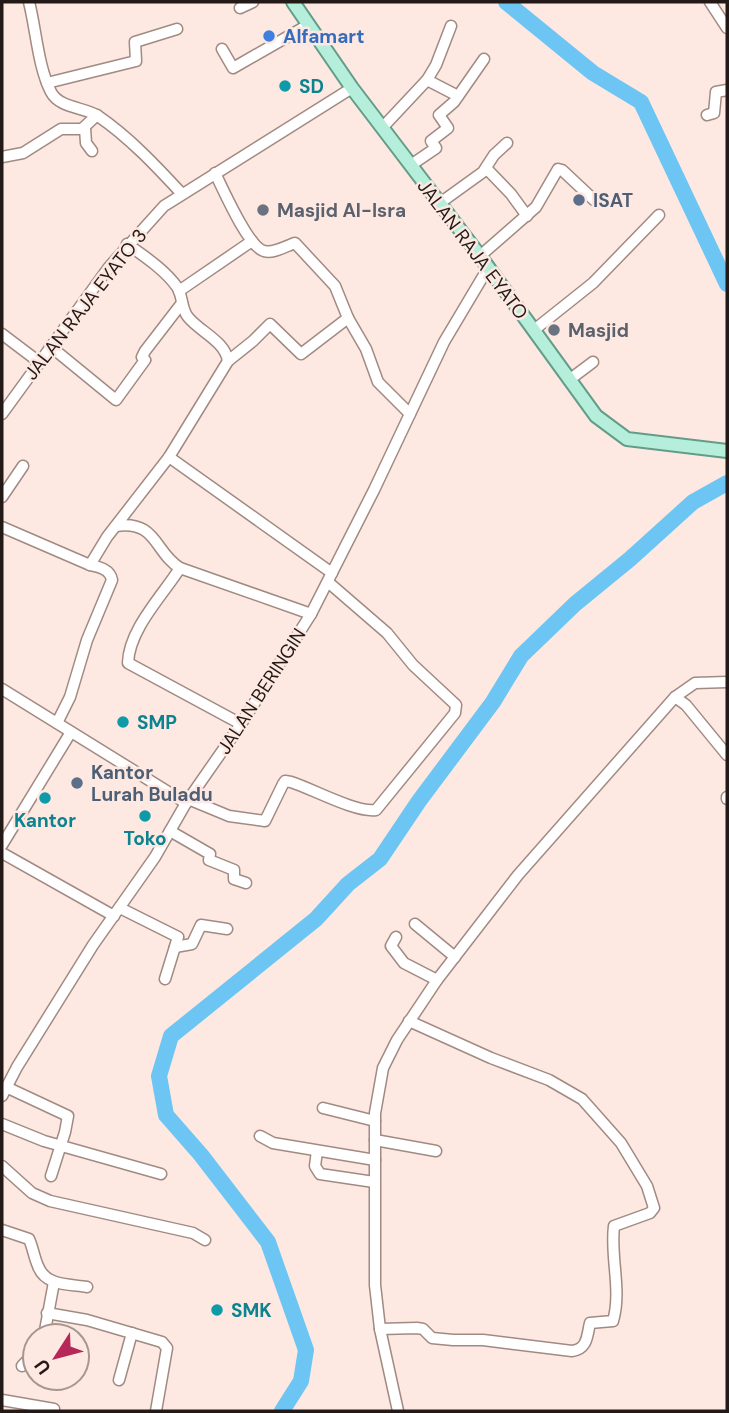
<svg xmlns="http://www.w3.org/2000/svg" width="729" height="1413" font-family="'DM Sans',sans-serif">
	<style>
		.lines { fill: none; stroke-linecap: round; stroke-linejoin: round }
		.river { stroke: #6cc5f3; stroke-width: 16 }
		.minor-casing { stroke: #a18a82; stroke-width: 13 }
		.major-casing { stroke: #639c88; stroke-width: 16 }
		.minor { stroke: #fff; stroke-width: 10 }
		.major { stroke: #b6eedc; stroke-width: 12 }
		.shop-dot { fill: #3f7fe0; stroke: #fde9e2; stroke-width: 2.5 }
		.culture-dot { fill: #0f9aa8; stroke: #fde9e2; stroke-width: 2.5 }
		.service-dot { fill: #5c6f8a; stroke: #fde9e2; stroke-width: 2.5 }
		.worship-dot { fill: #6b7280; stroke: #fde9e2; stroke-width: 2.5 }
		.labels { text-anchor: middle; stroke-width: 5; stroke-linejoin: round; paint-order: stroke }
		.shop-label { font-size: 19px; font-weight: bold; fill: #366cbe; stroke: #fde9e2; text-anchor: start }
		.culture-label { font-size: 19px; font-weight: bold; fill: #0d838f; stroke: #fde9e2; text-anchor: start }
		.service-label { font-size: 19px; font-weight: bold; fill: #4e5e75; stroke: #fde9e2; text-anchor: start }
		.worship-label { font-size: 19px; font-weight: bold; fill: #5b616d; stroke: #fde9e2; text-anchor: start }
		.street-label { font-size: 19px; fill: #231a17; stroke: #fde9e2 }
	</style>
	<rect width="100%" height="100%" fill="#fde9e2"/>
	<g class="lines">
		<g class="river">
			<polyline points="506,2 593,73 641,102 727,284"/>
			<polyline points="282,1411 301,1381 306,1350 268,1242 201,1155 166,1115 159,1076 171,1036 316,919 348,884 380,859 419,801 493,702 521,656 575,604 630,559 693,502 727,483"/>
		</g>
		<defs>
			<g id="minor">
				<path d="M29,2C36,29 38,67 51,92C59,108 84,107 98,116C129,137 157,167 182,194"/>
				<polyline points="710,2 727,28"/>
				<polyline points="240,8 253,2"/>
				<polyline points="222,49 233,68 308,25"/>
				<polyline points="427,80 458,96"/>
				<polyline points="47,83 136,61 135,42 177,29"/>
				<polyline points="707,115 714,113 716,92 727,90"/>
				<polyline points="85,128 86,143 92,151"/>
				<polyline points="382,128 427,80 436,65 451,26"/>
				<polyline points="2,157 23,153 61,129 82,129 97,115"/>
				<polyline points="411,165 436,148 431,141 448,128 439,115 454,102 484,59"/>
				<polyline points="486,168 511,194 527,216"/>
				<path d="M215,173C223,189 248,247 264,251C273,254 286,246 295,243L335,286L348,318L366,349L378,382L410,414"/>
				<polyline points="440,203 483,172 494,155 507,143"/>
				<polyline points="480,256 536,207 558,169 562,170 594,200"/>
				<polyline points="179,291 252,241"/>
				<polyline points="534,330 593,283 659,215"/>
				<polyline points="2,334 39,362"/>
				<polyline points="50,346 116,400 145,360 142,357 145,351 182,303"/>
				<polyline points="228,361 253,341 270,324 301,354 348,318"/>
				<polyline points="569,380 593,362"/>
				<polyline points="2,414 109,267 164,206 352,88"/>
				<polyline points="169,457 332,573"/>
				<polyline points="2,497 23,466"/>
				<path d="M116,526C157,520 154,552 180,568C163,595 129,629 128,663L241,724"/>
				<path d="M2,527L90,565L107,537L169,457L228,361C225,341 200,332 188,317C181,309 183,296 177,287C165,270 144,256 127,244"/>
				<polyline points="180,568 311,614"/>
				<polyline points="2,689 186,803"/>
				<polyline points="675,697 686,705 727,755"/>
				<path d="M57,723L70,697L87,640L112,580C110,569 99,567 90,565"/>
				<polyline points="727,797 727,799"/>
				<path d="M188,799L229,816L265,821L283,784L285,781L291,782C313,789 356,813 376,810L455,713L456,705L413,665L387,633L328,582"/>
				<polyline points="170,831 210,854 209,860 234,870 234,879 246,883"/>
				<polyline points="2,845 71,732"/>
				<polyline points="2,853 114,916"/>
				<polyline points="120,908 178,937 165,979"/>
				<polyline points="415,924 455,957"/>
				<polyline points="396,937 391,946 404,963 437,980"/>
				<polyline points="175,947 192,944 201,925 227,929"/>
				<polyline points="6,1087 68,1116 65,1132 51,1176"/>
				<polyline points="2,1096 17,1067 93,945 155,857 186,803 241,724 311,614 374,490 444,342 488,268"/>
				<polyline points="323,1108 375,1121"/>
				<polyline points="2,1124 44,1141 161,1174"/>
				<polyline points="260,1136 273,1143 375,1160"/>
				<polyline points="375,1140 436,1151"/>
				<polyline points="317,1151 315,1166 320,1174 374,1182"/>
				<polyline points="2,1166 32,1193 50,1201 193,1233 205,1240"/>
				<path d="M2,1230L29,1239C33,1248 34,1257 38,1266C45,1286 69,1284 87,1287"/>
				<polyline points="47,1313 87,1320 162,1342 167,1348 156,1411"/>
				<path d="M380,1329L417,1328L423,1329L432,1338L453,1340H483L572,1351C588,1349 587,1335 590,1323L613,1321C622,1290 610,1257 614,1226L650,1213L654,1208L647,1186L621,1143L582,1099L549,1080L491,1058L409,1021"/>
				<polyline points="44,1336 54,1282"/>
				<polyline points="22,1366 35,1352"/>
				<polyline points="119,1380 132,1333"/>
				<polyline points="2,1400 54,1409"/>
				<polyline points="398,1411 380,1329 375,1285 375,1113 383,1068 397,1040 437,980 518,875 675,697 695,683 727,682"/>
			</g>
			<polyline id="major" points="293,2 352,88 480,256 596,416 627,439 727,451"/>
		</defs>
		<use href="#minor" class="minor-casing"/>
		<use href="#major" class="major-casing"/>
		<use href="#minor" class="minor"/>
		<use href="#major" class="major"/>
	</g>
	<circle class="shop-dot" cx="269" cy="36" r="7"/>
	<g class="culture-dot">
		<circle cx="285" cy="86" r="7"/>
		<circle cx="123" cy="722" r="7"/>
		<circle cx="45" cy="798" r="7"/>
		<circle cx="145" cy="816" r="7"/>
		<circle cx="217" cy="1310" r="7"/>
	</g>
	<g class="service-dot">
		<circle cx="579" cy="200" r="7"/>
		<circle cx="77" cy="783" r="7"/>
	</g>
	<g class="worship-dot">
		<circle cx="263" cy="210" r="7"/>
		<circle cx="554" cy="330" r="7"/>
	</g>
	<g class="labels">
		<g class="shop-label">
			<text x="283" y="43">Alfamart</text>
		</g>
		<g class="culture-label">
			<text x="299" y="93">SD</text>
			<text x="137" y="729">SMP</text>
			<text x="45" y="827" text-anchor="middle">Kantor</text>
			<text x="145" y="845" text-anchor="middle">Toko</text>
			<text x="231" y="1317">SMK</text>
		</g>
		<g class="service-label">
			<text x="593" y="207">ISAT</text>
			<text x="91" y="779">Kantor<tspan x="91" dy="22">Lurah Buladu</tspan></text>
		</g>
		<g class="worship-label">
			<text x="277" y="217">Masjid Al-Isra</text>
			<text x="568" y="337">Masjid</text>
		</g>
		<g class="street-label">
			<text transform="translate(473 249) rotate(53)" y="7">JALAN RAJA EYATO</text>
			<text transform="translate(85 304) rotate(-52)" y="7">JALAN RAJA EYATO 3</text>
			<text transform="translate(261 691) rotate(-57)" y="7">JALAN BERINGIN</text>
		</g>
	</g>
	<rect width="729" height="1413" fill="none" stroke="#231a17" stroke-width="7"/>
	<g transform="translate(56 1357) rotate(234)"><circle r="33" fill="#fde9e2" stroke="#a69691" stroke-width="2"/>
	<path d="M0-5L12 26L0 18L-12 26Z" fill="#b62859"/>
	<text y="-10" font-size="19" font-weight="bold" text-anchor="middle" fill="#231a17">U</text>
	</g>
</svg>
